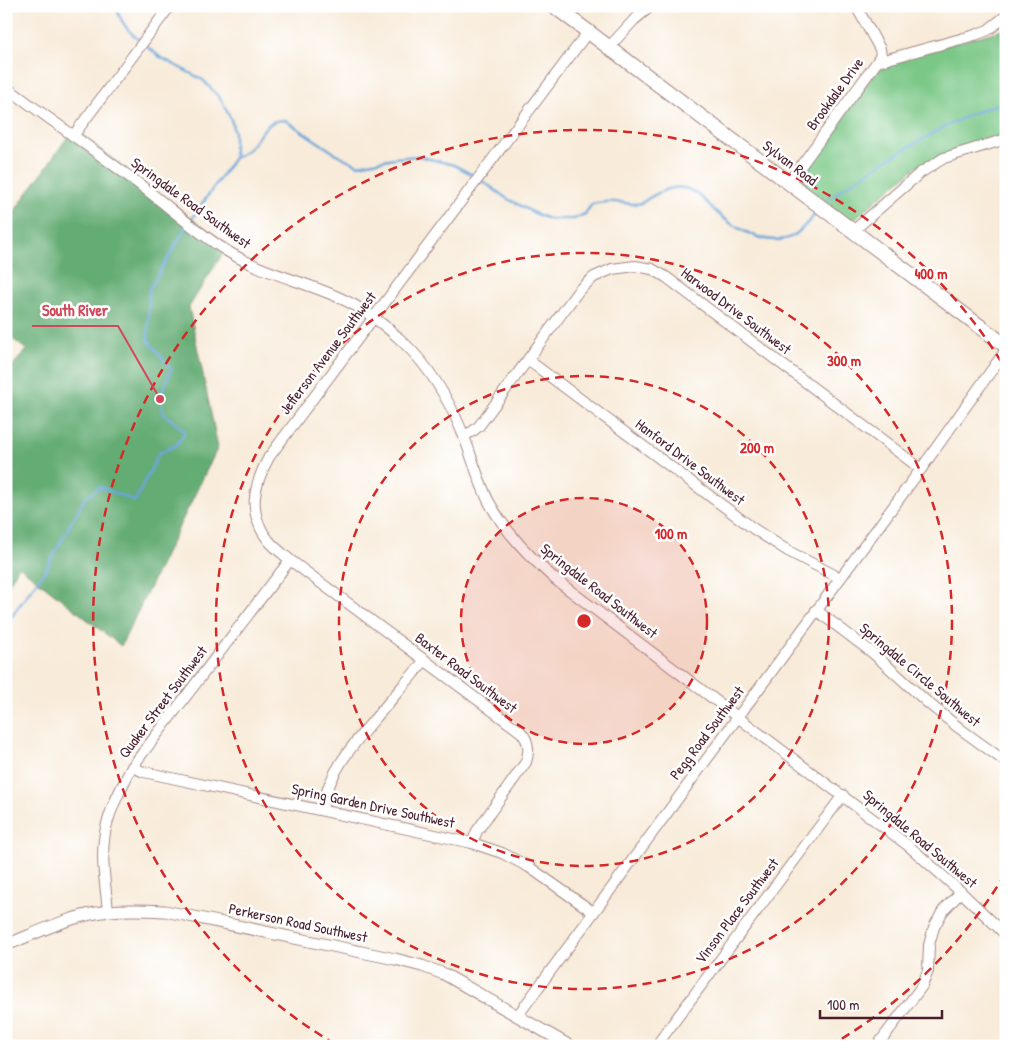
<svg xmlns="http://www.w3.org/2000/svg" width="1012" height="1052" font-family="'Patrick Hand',sans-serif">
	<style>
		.green { fill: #7ac786; stroke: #627358 }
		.forest { fill: #63ac73; stroke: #56664f }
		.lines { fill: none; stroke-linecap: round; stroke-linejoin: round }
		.stream { stroke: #6aa6db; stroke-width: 2.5 }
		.minor-casing { stroke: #a18582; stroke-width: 12 }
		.tertiary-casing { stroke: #a18582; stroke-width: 13 }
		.secondary-casing { stroke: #a18582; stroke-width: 16 }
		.minor { stroke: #fff; stroke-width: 10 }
		.tertiary { stroke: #fff; stroke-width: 11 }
		.secondary { stroke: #fff; stroke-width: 14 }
		.ring { fill: none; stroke: #d62828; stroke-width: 2.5; stroke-dasharray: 9 6 }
		.labels { text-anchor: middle; stroke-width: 5; stroke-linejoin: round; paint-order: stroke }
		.street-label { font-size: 15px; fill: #4a1f2b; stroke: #fff }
		.centre { fill: #d62828; stroke: #fff; stroke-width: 2.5 }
		.ring-label { font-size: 15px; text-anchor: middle; font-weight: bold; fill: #d62828; stroke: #fff; stroke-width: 5; stroke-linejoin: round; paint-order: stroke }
		.leader { fill: none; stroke: #d1495b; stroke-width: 2 }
		.callout-dot { fill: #d1495b; stroke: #fff; stroke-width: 2 }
		.callout-label { font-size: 16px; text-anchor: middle; font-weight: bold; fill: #d1495b; stroke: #fff; stroke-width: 5; stroke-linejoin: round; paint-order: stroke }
	</style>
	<rect width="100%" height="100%" fill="#fff"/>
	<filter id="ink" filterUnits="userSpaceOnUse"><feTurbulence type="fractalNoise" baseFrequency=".02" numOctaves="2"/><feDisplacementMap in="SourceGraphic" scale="10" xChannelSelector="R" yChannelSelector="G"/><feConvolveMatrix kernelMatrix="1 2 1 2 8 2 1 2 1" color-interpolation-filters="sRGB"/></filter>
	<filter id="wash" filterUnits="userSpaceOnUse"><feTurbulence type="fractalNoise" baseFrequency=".0096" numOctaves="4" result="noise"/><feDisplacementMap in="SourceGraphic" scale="20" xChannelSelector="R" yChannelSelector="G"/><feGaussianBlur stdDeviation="1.12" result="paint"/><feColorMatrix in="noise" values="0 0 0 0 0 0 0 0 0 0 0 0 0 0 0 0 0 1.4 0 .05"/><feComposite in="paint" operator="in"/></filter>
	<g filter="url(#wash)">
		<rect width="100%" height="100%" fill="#f8ebd9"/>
		<polygon class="green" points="1006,29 1006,140 916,167 848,224 791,181 883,63"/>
		<polygon class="forest" points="74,128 150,189 228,245 189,307 218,447 121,646 19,566 6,589 6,372 27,350 6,334 6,225 18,206"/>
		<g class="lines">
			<g class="stream">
				<path d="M116,6C120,22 128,32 141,41"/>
				<polyline points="145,45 160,57 203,80 220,98 231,119 234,132 234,158 191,220"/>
				<path d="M234,158C238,156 242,154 245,152C261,140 261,120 285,120L336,154L358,165L394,158L418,156L454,165L477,177"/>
				<path d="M481,180L506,198L538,215L549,219H574L585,214L592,204C600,203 607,201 615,202C624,202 633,206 641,203C645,202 648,198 651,197C661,191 673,186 684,188C696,190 706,202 714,210C732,227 768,249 793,236C802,231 807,222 815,215"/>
				<path d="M829,199C854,179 881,163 909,147C940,129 971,111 1006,102"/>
				<polyline points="6,624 46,569 84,499 100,487 135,501 159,453 177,445 185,431 164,414 160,399 171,369 148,340 149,290 186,227"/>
			</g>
		</g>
	</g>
	<g filter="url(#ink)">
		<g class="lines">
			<defs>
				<g id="minor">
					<polyline points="856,6 880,49 881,55 877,62"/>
					<polyline points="609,47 634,20 651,6"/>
					<path d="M6,87C53,122 102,155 148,191C174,211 199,234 227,251C262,273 303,281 340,298C363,308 385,325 403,342C430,367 449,400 463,434C472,457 478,480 489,502C506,533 530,557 556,580L910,847L961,892L1006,935"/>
					<polyline points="73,136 170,6"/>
					<polyline points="789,182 877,62 975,35 988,30 1006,16"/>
					<polyline points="853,231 920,173 944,158 1006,139"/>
					<polyline points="528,360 754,529 788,551 840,578"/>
					<polyline points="464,436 473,431 479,426 579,290 594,277 612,269 635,266 652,269 666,277 921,469"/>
					<polyline points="816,610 874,654 928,703 959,728 1006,762"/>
					<polyline points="132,767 144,772 472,843 502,853 529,867 593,912"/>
					<path d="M322,810C328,772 355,742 379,714C394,696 410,678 425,660"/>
					<path d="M472,843L477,831L526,762C530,750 529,741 521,732L290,560C283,554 275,548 269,541C247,514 253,486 269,457L588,32"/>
					<path d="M108,911C106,888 101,863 104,840C106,816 121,788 132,767L290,560"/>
					<polyline points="518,1015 921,469 1006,350"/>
					<polyline points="656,1046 843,795"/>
					<polyline points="877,1046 922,986 928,971 929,945 934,927 943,911 961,892"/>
				</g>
				<path id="tertiary" d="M6,945C39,932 74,914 110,911C129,909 146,910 165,911L395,959L422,966L444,974L570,1046"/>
				<polyline id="secondary" points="554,6 1006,346"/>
			</defs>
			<use href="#minor" class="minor-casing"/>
			<use href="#tertiary" class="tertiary-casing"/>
			<use href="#secondary" class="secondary-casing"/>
			<use href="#minor" class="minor"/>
			<use href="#tertiary" class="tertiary"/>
			<use href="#secondary" class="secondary"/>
		</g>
	</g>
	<circle cx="584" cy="621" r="123" fill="#d62828" fill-opacity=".12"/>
	<g class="ring">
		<circle cx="584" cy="621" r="123"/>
		<circle cx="584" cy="621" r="245"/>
		<circle cx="584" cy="621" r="368"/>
		<path d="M1005 874A491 491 0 0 1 833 1044M335 1044A491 491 0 1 1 1005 368"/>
	</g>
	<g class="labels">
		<g class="street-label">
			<text transform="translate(835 94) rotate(-54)" y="5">Brookdale Drive</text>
			<text transform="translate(790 163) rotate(37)" y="5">Sylvan Road</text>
			<text transform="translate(191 203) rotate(36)" y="5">Springdale Road Southwest</text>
			<text transform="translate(736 311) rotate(37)" y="5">Harwood Drive Southwest</text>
			<text transform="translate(328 353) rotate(-53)" y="5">Jefferson Avenue Southwest</text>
			<text transform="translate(690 462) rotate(37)" y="5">Hanford Drive Southwest</text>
			<text transform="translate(599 591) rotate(38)" y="5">Springdale Road Southwest</text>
			<text transform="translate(466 673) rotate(37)" y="5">Baxter Road Southwest</text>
			<text transform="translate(920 675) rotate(40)" y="5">Springdale Circle Southwest</text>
			<text transform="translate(163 702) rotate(-53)" y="5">Quaker Street Southwest</text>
			<text transform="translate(707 733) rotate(-53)" y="5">Pegg Road Southwest</text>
			<text transform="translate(373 806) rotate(12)" y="5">Spring Garden Drive Southwest</text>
			<text transform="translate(920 839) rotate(40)" y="5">Springdale Road Southwest</text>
			<text transform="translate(737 911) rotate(-53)" y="5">Vinson Place Southwest</text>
			<text transform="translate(298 923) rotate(12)" y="5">Perkerson Road Southwest</text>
		</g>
	</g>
	<circle cx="584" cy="621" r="8" class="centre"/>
	<g class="ring-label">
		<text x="931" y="279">400 m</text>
		<text x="844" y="366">300 m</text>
		<text x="757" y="453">200 m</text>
		<text x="671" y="539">100 m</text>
	</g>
	<path class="leader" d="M160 399L118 326H32"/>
	<circle class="callout-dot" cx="160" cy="399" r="5"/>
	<g class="callout-label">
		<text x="75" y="316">South River</text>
	</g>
	<rect width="1012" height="1052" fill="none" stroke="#fff" stroke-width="25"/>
	<path d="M820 1010v8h122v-8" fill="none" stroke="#4a1f2b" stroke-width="2.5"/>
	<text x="827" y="1010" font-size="15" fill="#4a1f2b" stroke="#ffffff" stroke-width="4" paint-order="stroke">100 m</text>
</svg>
